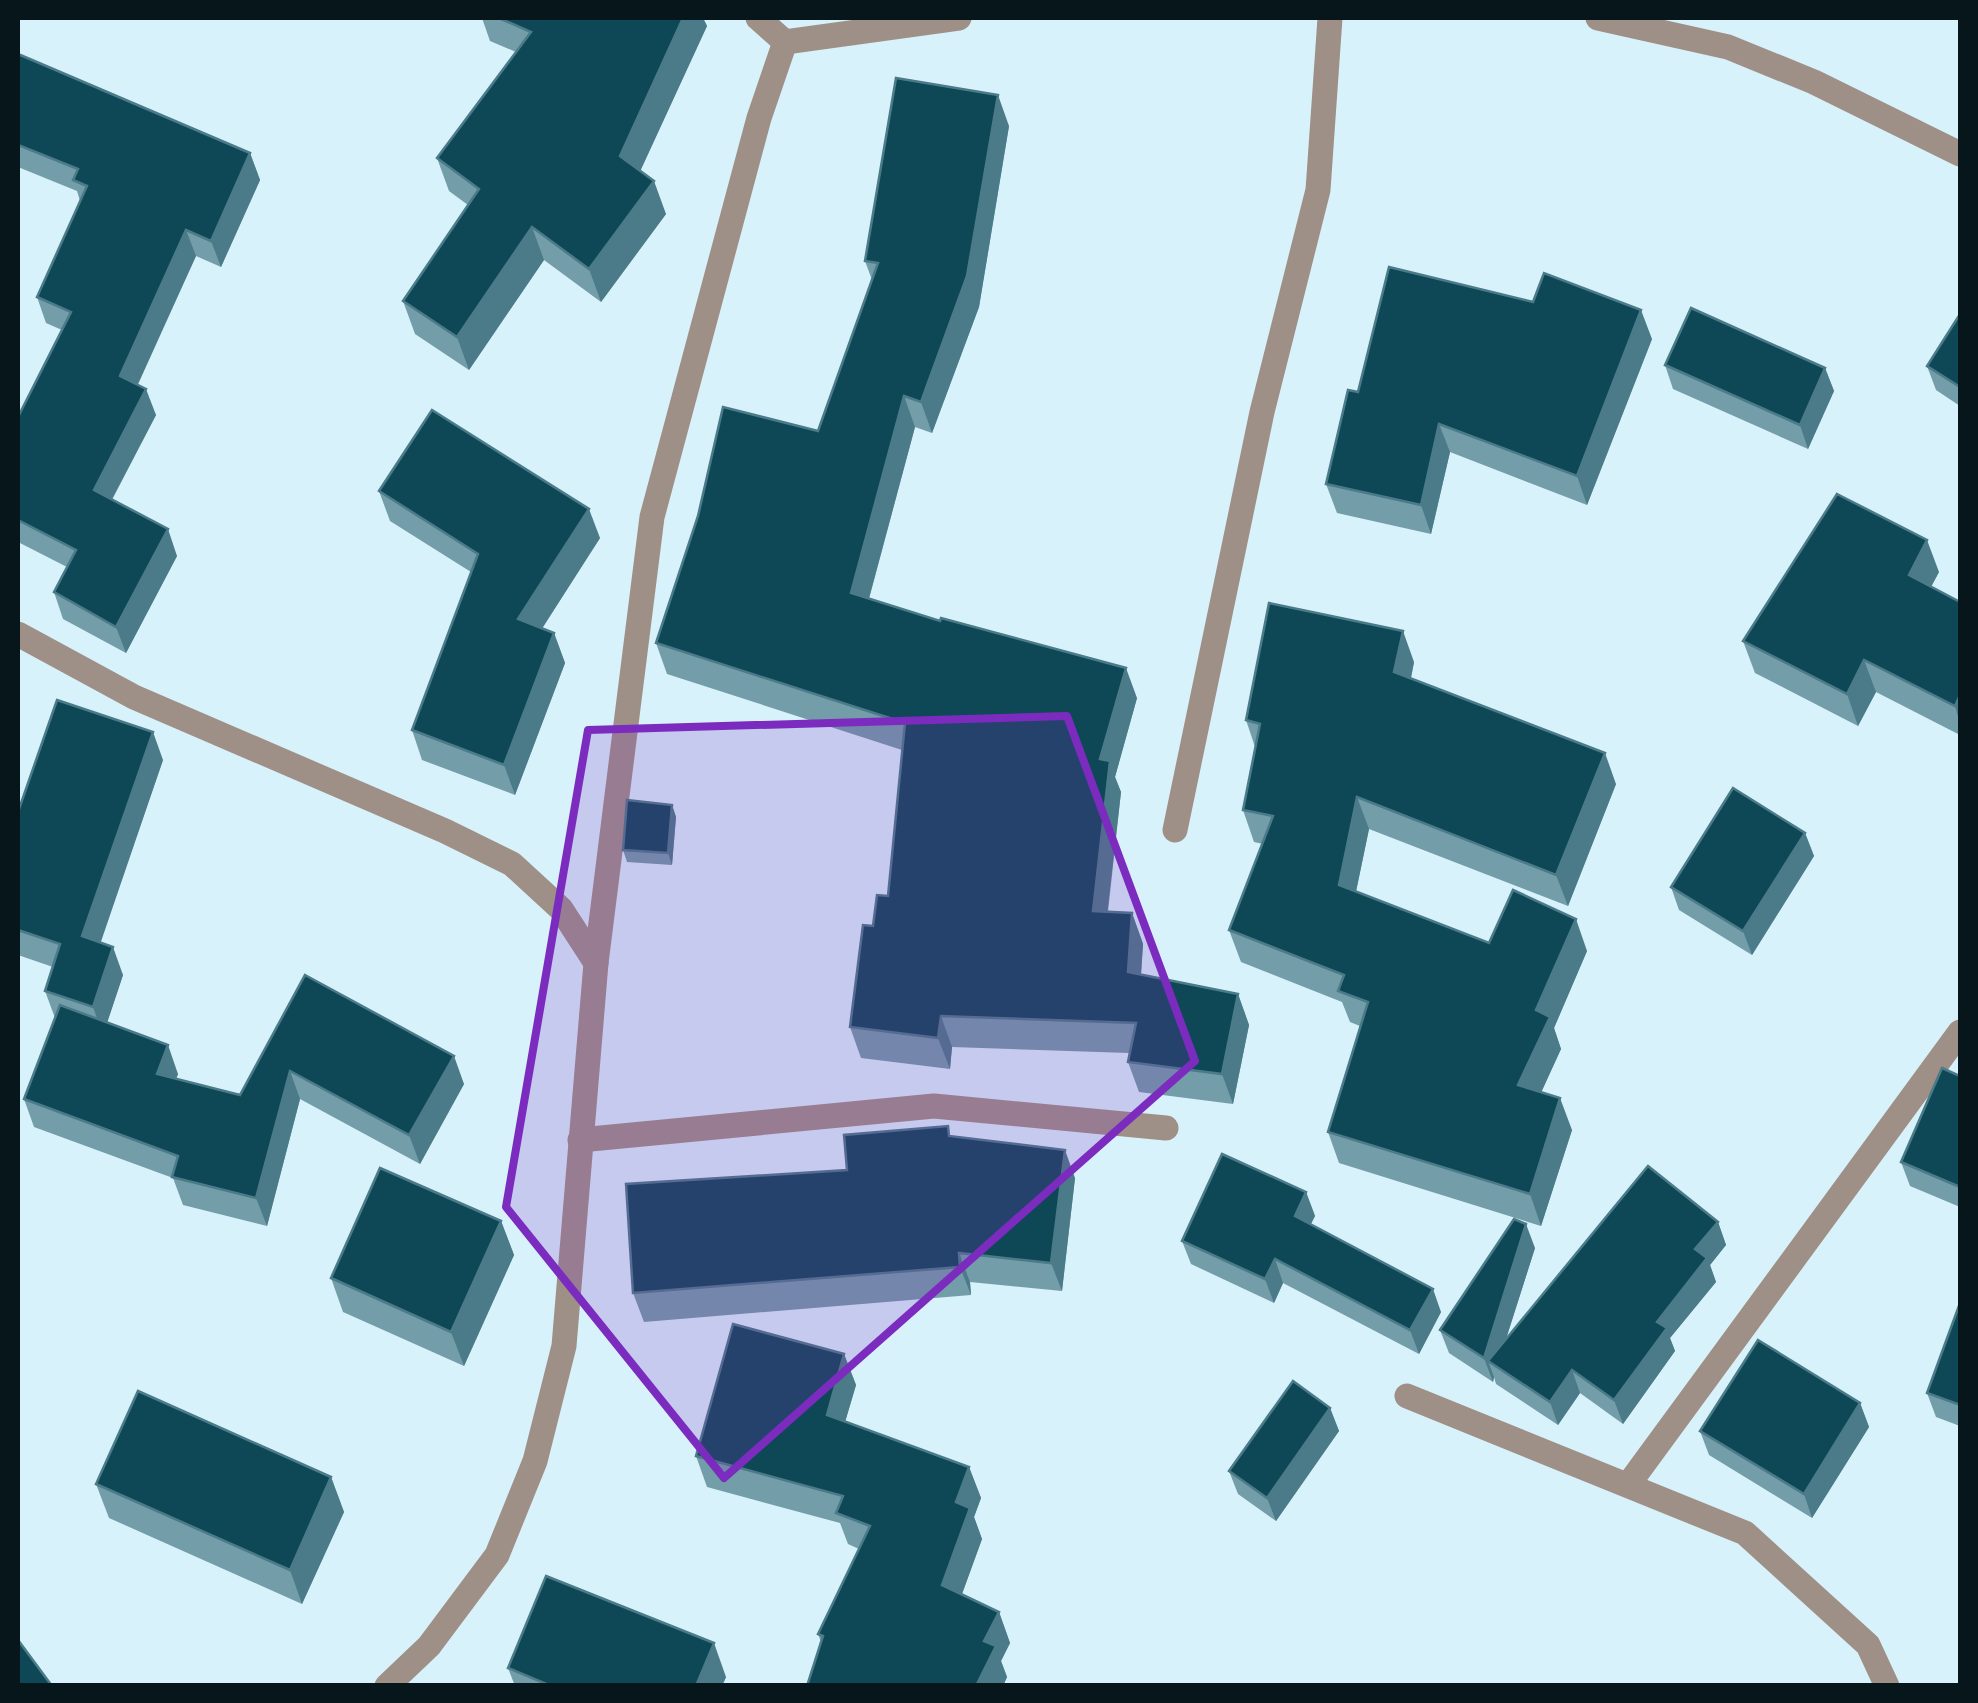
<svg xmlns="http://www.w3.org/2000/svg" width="1978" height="1703" font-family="'Playfair Display',serif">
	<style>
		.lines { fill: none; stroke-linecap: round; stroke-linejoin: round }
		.street { stroke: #9f9087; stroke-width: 25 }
		.wall { fill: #739da9 }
		.shaded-wall { fill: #4b7b88 }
		.building { fill: #0e4857; stroke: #4b7b88; stroke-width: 2.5 }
		.marked { fill: #7b2cbf; fill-opacity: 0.2; stroke: #7b2cbf; stroke-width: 8; stroke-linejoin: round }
	</style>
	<rect width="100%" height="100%" fill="#d8f2fb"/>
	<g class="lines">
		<g class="street">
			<polyline points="758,18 785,42"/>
			<polyline points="1598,18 1728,47 1814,82 1960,154"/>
			<polyline points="785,42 959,18"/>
			<polyline points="18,634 134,697 445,831 512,864 561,909 596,963"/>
			<polyline points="1175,830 1262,412 1318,190 1330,18"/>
			<polyline points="580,1140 934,1106 1166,1128"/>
			<polyline points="1407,1396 1745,1533 1868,1645 1887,1686"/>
			<polyline points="1628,1485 1960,1032"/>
			<polyline points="387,1686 429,1646 497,1555 535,1461 564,1346 596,963 652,517 759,118 785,42"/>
		</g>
	</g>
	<g class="wall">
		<polygon points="482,18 703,18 707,26 640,171 666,214 601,302 544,260 469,370 415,334 403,301 468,205 449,191 437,158 516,52 490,41"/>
		<polygon points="18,54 250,153 260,180 221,267 196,256 137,384 156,415 112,500 177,556 126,653 63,619 54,592 67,567 18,542 18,417 62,330 46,323 37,297 80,201 77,191 18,167"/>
		<polygon points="1009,126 979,307 932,433 915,427 869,599 1137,698 1115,777 1121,792 1108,912 1132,913 1143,944 1141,975 1238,994 1249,1025 1233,1104 1139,1092 1128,1062 1129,1053 952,1047 950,1069 861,1058 850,1027 873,926 888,896 902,750 667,674 656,643 818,431 872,280 865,261"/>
		<polygon points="1960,314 1960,406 1936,390 1927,366"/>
		<polygon points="1652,339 1587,505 1450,452 1431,534 1337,513 1326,484 1358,392"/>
		<polygon points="1665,365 1825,368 1834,391 1808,449 1673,389"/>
		<polygon points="379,491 600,538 542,628 554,633 565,663 515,795 422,760 412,730 471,572 390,521"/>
		<polygon points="1939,572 1931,587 1960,602 1960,735 1876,692 1858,726 1755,673 1743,641"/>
		<polygon points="1414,662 1411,678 1616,784 1568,906 1369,829 1356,891 1489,943 1587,951 1554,1028 1561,1049 1541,1092 1572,1130 1541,1226 1339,1163 1328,1132 1360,1026 1350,1022 1342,1002 1241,962 1229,930 1263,844 1254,842 1243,810 1255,747 1246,720"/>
		<polygon points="163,760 100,942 123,975 107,1023 178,1074 176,1079 240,1095 305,975 464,1084 420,1164 300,1099 267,1226 183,1205 173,1178 34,1127 24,1099 55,1018 45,991 53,967 18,955 18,812"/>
		<polygon points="672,805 676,817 672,865 627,862 623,850"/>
		<polygon points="1805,833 1814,856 1752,955 1679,910 1671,887"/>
		<polygon points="1960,1076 1960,1207 1910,1186 1901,1162"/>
		<polygon points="952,1136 1075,1178 1062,1291 970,1282 971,1295 644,1322 633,1293 847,1170"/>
		<polygon points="1306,1192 1315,1216 1310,1225 1441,1312 1419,1354 1283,1283 1274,1303 1191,1264 1182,1241"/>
		<polygon points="501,1221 514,1255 464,1366 343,1312 331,1278"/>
		<polygon points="1718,1222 1726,1245 1710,1265 1716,1282 1670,1338 1675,1351 1623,1424 1580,1393 1558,1425 1496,1384 1494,1377 1493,1382 1449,1353 1440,1330 1535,1248 1506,1339"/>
		<polygon points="1960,1303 1960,1426 1936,1417 1927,1393"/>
		<polygon points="844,1354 856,1385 845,1422 969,1467 981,1498 974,1517 982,1539 962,1594 999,1612 1010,1643 1001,1661 1007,1677 1003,1686 807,1686 821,1642 818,1634 859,1549 848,1544 840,1523 707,1487 696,1456"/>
		<polygon points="1860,1403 1869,1427 1812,1518 1709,1455 1700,1431"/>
		<polygon points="1330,1408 1339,1431 1276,1521 1238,1494 1229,1471"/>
		<polygon points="331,1477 344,1512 302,1604 109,1518 96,1484"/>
		<polygon points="508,1668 726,1677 722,1686 515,1686"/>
	</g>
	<g class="shaded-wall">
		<polygon points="683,18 703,18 707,26 632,189 620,156"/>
		<polygon points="998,95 1009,126 979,307 932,433 921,402"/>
		<polygon points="250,153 260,180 221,267 211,241"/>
		<polygon points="654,181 666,214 601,302 589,269"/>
		<polygon points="532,227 544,260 469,370 457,337"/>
		<polygon points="186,230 196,256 130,402 120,376"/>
		<polygon points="1641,310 1652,339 1587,505 1577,476"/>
		<polygon points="1825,368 1834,391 1808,449 1800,425"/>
		<polygon points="146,389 156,415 103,516 94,490"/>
		<polygon points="904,396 915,427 862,624 851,593"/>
		<polygon points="1439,424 1450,452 1431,534 1421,505"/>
		<polygon points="589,509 600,538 529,649 518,619"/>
		<polygon points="168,529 177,556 126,653 116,627"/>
		<polygon points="1927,540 1939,572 1920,607 1909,575"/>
		<polygon points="1403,631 1414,662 1406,703 1394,672"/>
		<polygon points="554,633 565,663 515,795 504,765"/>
		<polygon points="1864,660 1876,692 1858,726 1847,694"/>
		<polygon points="1126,668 1137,698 1115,777 1121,792 1104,941 1093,911 1100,759"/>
		<polygon points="1960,695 1960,723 1955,706"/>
		<polygon points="153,732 163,760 93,965 82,936"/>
		<polygon points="1605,753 1616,784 1568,906 1556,875"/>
		<polygon points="1357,797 1369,829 1351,916 1339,885"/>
		<polygon points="672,805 676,817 672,865 668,853"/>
		<polygon points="1805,833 1814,856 1752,955 1743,931"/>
		<polygon points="1132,913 1143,944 1139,1003 1128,972"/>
		<polygon points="1576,919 1587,951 1554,1028 1561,1049 1530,1117 1518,1085 1536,1010"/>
		<polygon points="113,947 123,975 103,1035 93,1007"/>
		<polygon points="1238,994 1249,1025 1233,1104 1222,1074"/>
		<polygon points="941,1016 952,1047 950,1069 938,1038"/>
		<polygon points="168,1045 178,1074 167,1102 157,1074"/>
		<polygon points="454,1056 464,1084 420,1164 409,1135"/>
		<polygon points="290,1071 300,1099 267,1226 256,1198"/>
		<polygon points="1560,1098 1572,1130 1541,1226 1530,1194"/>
		<polygon points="1065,1150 1075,1178 1062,1291 1051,1263"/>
		<polygon points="1306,1192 1315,1216 1303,1240 1295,1216"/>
		<polygon points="501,1221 514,1255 464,1366 451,1332"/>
		<polygon points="1718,1222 1726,1245 1710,1265 1716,1282 1670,1338 1675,1351 1623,1424 1614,1400 1695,1249"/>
		<polygon points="1526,1224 1535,1248 1497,1367 1488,1361 1494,1377 1493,1382 1484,1358"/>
		<polygon points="959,1253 970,1282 971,1295 960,1267"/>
		<polygon points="1275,1259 1283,1283 1274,1303 1265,1279"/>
		<polygon points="1433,1289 1441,1312 1419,1354 1410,1330"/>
		<polygon points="844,1354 856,1385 838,1446 827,1415"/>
		<polygon points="1572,1370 1580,1393 1558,1425 1550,1402"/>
		<polygon points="1860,1403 1869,1427 1812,1518 1804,1494"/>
		<polygon points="1330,1408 1339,1431 1276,1521 1267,1498"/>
		<polygon points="969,1467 981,1498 974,1517 982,1539 954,1616 942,1585 956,1502"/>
		<polygon points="331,1477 344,1512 302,1604 290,1570"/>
		<polygon points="999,1612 1010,1643 1001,1661 1007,1677 1003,1686 976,1686 984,1641"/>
		<polygon points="714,1643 726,1677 722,1686 696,1686"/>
	</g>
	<g class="building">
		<polygon points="499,18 683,18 620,156 654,181 589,269 532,227 457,337 403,301 479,189 437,158 531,32"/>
		<polygon points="18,54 250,153 211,241 186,230 120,376 146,389 94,490 168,529 116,627 54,592 76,550 18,520 18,417 71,312 37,297 87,186 73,180 78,169 18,145"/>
		<polygon points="896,78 998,95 967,276 921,402 904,396 851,593 940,621 941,618 1126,668 1100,759 1110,761 1093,911 1132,913 1128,972 1238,994 1222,1074 1128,1062 1136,1023 941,1016 938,1038 850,1027 863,925 873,926 877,895 888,896 905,723 656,643 698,516 723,407 818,431 878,263 865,261"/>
		<polygon points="1389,267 1533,302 1544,273 1641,310 1577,476 1439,424 1421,505 1326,484 1348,390 1358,392"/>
		<polygon points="1691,308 1825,368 1800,425 1665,365"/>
		<polygon points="1960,314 1960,387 1927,366"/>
		<polygon points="432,410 589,509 518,619 554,633 504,765 412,730 478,554 379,491"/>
		<polygon points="1837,494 1927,540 1909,575 1960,602 1960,695 1955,706 1864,660 1847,694 1743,641"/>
		<polygon points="1269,603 1403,631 1394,672 1605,753 1556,875 1357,797 1339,885 1489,943 1513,890 1576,919 1536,1010 1550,1017 1518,1085 1560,1098 1530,1194 1328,1132 1368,1002 1338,991 1344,975 1229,930 1273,816 1243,810 1260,724 1246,720"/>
		<polygon points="57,700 153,732 82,936 113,947 93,1007 45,991 60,944 18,930 18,812"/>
		<polygon points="1733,788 1805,833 1743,931 1671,887"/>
		<polygon points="627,800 672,805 668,853 623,850"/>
		<polygon points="305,975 454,1056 409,1135 290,1071 256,1198 172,1177 178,1156 24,1099 60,1005 168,1045 157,1074 240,1095"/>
		<polygon points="1942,1068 1960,1076 1960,1187 1901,1162"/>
		<polygon points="948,1126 949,1136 1065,1150 1051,1263 959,1253 960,1267 633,1293 626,1184 847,1170 844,1135"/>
		<polygon points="1222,1154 1306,1192 1295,1216 1433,1289 1410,1330 1275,1259 1265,1279 1182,1241"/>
		<polygon points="1648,1166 1718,1222 1695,1249 1707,1258 1657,1322 1667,1328 1614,1400 1572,1370 1550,1402 1488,1361"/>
		<polygon points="380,1168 501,1221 451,1332 331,1278"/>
		<polygon points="1514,1219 1526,1224 1484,1358 1440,1330"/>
		<polygon points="1960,1303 1960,1405 1927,1393"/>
		<polygon points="733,1324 844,1354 827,1415 969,1467 956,1502 970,1508 942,1585 999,1612 984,1641 996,1646 976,1686 807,1686 823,1636 818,1634 870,1526 836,1513 843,1496 696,1456"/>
		<polygon points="1758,1340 1860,1403 1804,1494 1700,1431"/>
		<polygon points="1293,1381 1330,1408 1267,1498 1229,1471"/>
		<polygon points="138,1391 331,1477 290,1570 96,1484"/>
		<polygon points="546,1576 714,1643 696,1686 551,1686 508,1668"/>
		<polygon points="18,1640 52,1686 18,1686"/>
	</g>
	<path class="marked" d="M1067,716L1195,1061L724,1478L506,1207L588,730Z"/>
	<rect width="1978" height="1703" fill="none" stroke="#06161b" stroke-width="40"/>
</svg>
